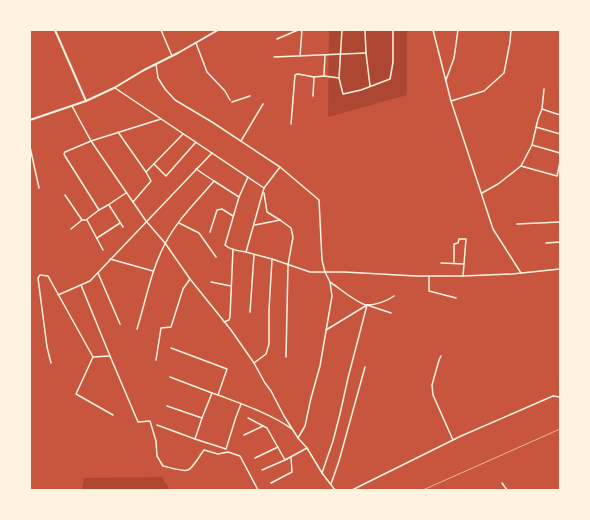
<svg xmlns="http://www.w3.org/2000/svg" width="590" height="520" font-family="'DM Sans',sans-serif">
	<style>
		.green { fill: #ae4732 }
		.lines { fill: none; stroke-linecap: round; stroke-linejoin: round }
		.minor { stroke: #fff3e0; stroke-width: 1.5 }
		.tertiary { stroke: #fff3e0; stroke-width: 1.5 }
		.secondary { stroke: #fff3e0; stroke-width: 2 }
		.primary { stroke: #fff3e0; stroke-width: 2 }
		.rail { stroke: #e9b49f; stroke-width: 1 }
	</style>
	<rect width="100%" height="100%" fill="#c8553d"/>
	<g class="green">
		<polygon points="329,30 407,30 407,95 328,117"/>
		<polygon points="162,477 170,490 82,490 84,478"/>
	</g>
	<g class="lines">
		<g class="minor">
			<polyline points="161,30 172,56"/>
			<polyline points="342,30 339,78 343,94 361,90 390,79 393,62 393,30"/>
			<polyline points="365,30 366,53 370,86"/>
			<polyline points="433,30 451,101 493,229 521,273"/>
			<polyline points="277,39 298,30"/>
			<polyline points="196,43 207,72 225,91 230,100"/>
			<polyline points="300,56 302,30"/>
			<polyline points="274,57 366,53"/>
			<polyline points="156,64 158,78 165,89 175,100 212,122 280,167 319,200 322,260 325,272 330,282 332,296 320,366 311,398 305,426 298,438"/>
			<polyline points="324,75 325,55"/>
			<polyline points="446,80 454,58 458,30"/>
			<polyline points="115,88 264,188 246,252 272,259 310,272 344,272 416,276 463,276 512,274 560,269"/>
			<polyline points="313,96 314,77"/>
			<polyline points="451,101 484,91 504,73 510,42 511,30"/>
			<polyline points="232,102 250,96"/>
			<polyline points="72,106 91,141 146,221 165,243 190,279 231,330 254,363 265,383 271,391 284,416 298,438 307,448 322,473 335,490"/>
			<polyline points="542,109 544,89"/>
			<polyline points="291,124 295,75 298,74 314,77 324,76 339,78"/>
			<polyline points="536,127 560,134"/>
			<polyline points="118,132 146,172"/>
			<polyline points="241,141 263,104"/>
			<polyline points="532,145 560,153"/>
			<polyline points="30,147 39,188"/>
			<polyline points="154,164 166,176 196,142"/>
			<polyline points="521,166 557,176 560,162"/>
			<polyline points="214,181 239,197"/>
			<polyline points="264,188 280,167"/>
			<polyline points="264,193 267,212 280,220"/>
			<polyline points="482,193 498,184 521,166 532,145 538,119 542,109 560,115"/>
			<polyline points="65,195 82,220"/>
			<polyline points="133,202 151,181 146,172 183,134"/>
			<polyline points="109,205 123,227"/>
			<polyline points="99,210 65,156 64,154 65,152 91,141 161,119"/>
			<polyline points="87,220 103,250"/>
			<polyline points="179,223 199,233 216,257"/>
			<polyline points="517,224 560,222"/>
			<polyline points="255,225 280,220 291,228 293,237 288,265 286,357"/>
			<polyline points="71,229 82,220 86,220 99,210 108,205 126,193"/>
			<polyline points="210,232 217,210 222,209 233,216"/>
			<polyline points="97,238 120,223"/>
			<polyline points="546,243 560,242"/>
			<path d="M246,252C239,251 230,250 225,245L239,197L248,177"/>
			<polyline points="110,259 153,271"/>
			<polyline points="454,262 454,244 458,243 459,239 466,239 464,264"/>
			<polyline points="441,263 464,264 463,276"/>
			<polyline points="98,273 120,324"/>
			<polyline points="429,276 429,291 456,298"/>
			<polyline points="211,282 231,286"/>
			<path d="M330,282C338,287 359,305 367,305C376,305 387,301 394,296"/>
			<path d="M81,285L110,356L138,422L150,421L156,441L157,456L163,466C169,467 182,472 188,470C193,468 200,455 204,450L218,454L228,452L240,456L258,490"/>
			<polyline points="58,295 90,281 212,153"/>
			<polyline points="250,312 254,255"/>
			<polyline points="224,322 229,320 230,317 233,249"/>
			<path d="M137,329C146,300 151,270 165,244C177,220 197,201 214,181L196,169"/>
			<polyline points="326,330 367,305 391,313"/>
			<path d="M171,348L227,369L218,395C242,404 271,414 292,429"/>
			<polyline points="110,356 93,357 76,394 113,415"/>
			<polyline points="441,356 439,360 432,385 433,395 453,440"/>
			<polyline points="156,360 161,328 171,327 183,289 190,279"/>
			<polyline points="51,363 47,347 38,278 40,275 48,276 93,357"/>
			<polyline points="254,363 266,354 269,344 269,310 272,259"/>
			<polyline points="170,377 212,393"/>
			<polyline points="167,406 202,418 212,393 218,395"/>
			<polyline points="248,418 267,428 285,460"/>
			<polyline points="157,425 195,439 202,418"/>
			<polyline points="244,435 263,426"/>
			<polyline points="195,439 226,449 236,417 241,404"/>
			<polyline points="255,458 278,447"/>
			<polyline points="262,470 285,460 307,448"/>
			<polyline points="322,473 333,441 340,414 348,378 367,305"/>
			<polyline points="271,483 292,472 291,457"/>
			<polyline points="502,483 507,490"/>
			<polyline points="331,484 339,461 365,367"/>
		</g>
		<polyline class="tertiary" points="352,490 461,436 553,396 560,397"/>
		<polyline class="secondary" points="55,30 86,101"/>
		<polyline class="primary" points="30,120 86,101 114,88 144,70 178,53 218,30"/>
		<polyline class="rail" points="423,490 560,429"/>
	</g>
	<rect width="590" height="520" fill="none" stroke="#fff3e0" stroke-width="62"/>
</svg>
